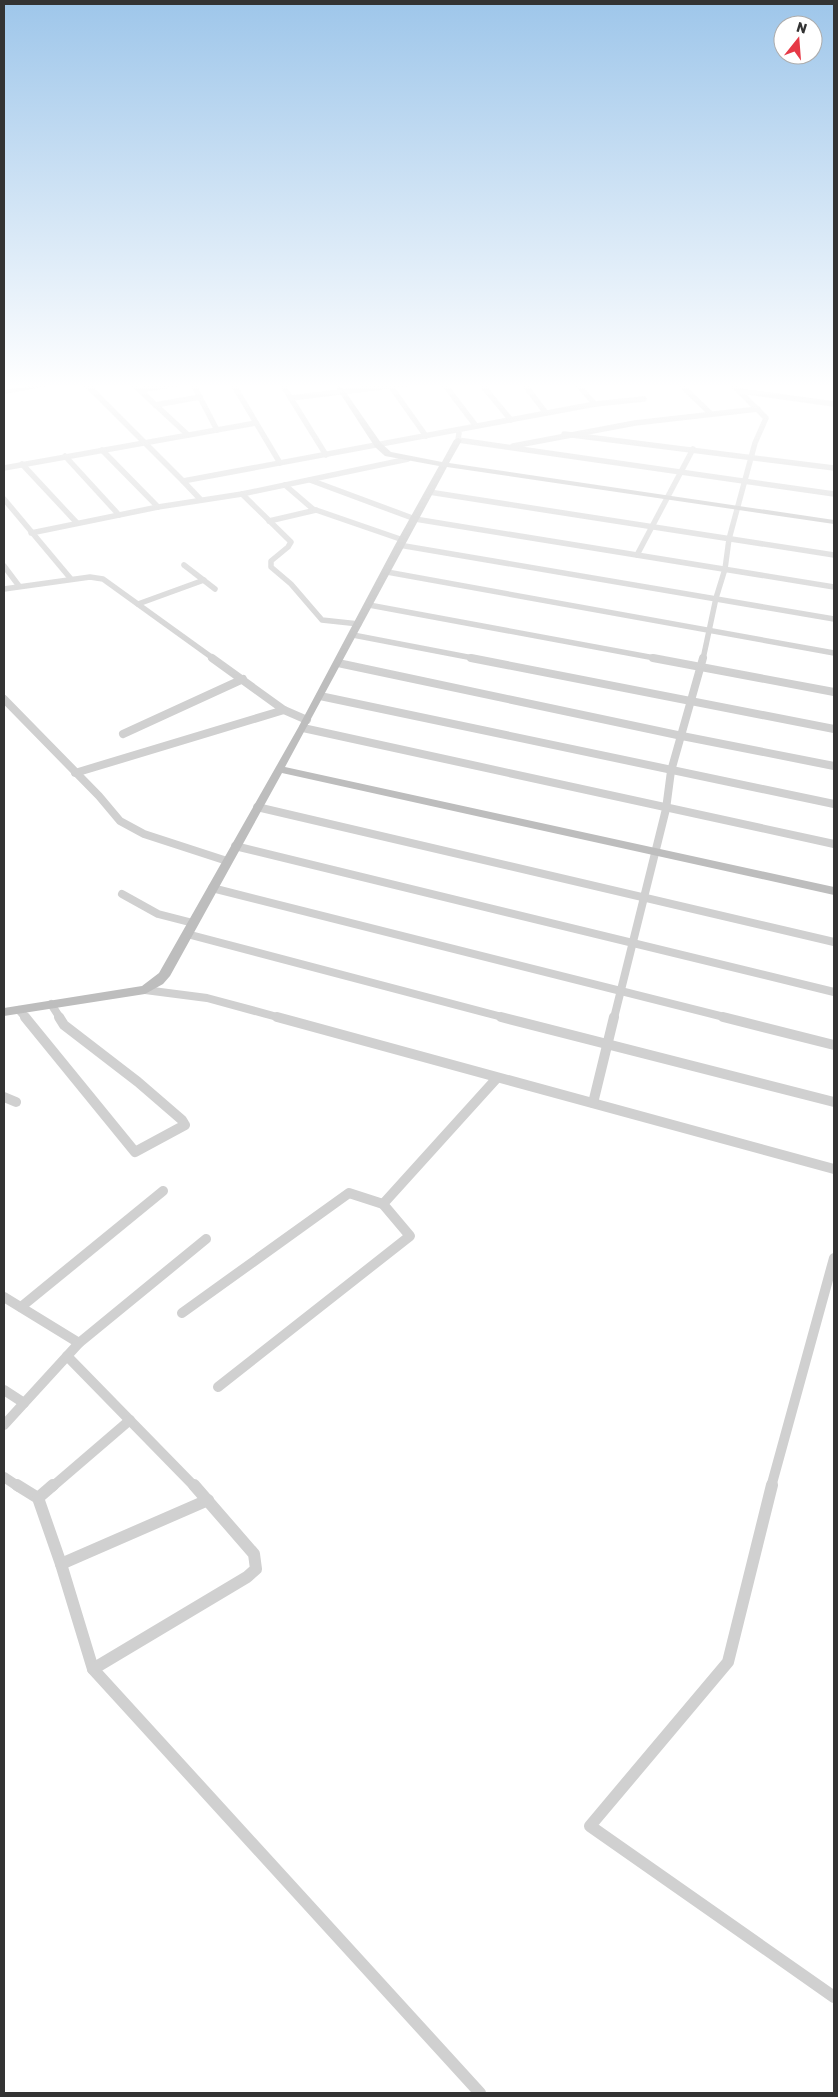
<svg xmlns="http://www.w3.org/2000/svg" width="838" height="2097" font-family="Rubik,sans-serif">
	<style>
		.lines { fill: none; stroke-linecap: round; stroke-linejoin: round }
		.street-far3 { stroke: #d0d0d0; stroke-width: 5.5 }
		.street-far2 { stroke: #d0d0d0; stroke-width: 8 }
		.street-far1 { stroke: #d0d0d0; stroke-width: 10 }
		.street { stroke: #d0d0d0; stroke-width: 12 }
		.secondary { fill: #bdbdbd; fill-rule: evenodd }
	</style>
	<rect width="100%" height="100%" fill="#fff"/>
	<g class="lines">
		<g class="street-far3">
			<polyline points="86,384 183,481 595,404 644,399"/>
			<polyline points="133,384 188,435"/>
			<polyline points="193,384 217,430"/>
			<polyline points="233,384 280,463"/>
			<polyline points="282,384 326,455"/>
			<polyline points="389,384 426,436"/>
			<polyline points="444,384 476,426"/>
			<polyline points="481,384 511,420"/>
			<polyline points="524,384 546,413"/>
			<polyline points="577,384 595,404"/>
			<polyline points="680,384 710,413"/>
			<polyline points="139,390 178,384"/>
			<polyline points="740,391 834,404"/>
			<polyline points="291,398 407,384"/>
			<polyline points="155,405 200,397"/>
			<polyline points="457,430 459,433 458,440 834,494"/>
			<polyline points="564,434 834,468"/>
			<polyline points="513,446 635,423 758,409"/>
			<polyline points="102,450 158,507"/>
			<polyline points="65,456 119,515"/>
			<polyline points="22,464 77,523"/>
			<polyline points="4,468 256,423"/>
			<polyline points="310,480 415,519 834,587"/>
			<polyline points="183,481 201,500"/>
			<polyline points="285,485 313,509 403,540"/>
			<polyline points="429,492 834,555"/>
			<polyline points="242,494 291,542 288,547 271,561 271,567 291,584 322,620 359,624"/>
			<polyline points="4,499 71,579"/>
			<polyline points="269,521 316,510"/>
			<polyline points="31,533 158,507 242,494 408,459"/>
			<polyline points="399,545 834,619"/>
			<polyline points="637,555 693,449"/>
			<polyline points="184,565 215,589"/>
			<polyline points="4,566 19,586"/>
			<polyline points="387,572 834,653"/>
			<polyline points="4,589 90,577 103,579 214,659"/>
			<polyline points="138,604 204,580"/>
			<polyline points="369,605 660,659"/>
			<polyline points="353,635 478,659"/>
			<polyline points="703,659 716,598 725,569 729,539 755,443 766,418 732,384"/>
		</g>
		<g class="street-far2">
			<polyline points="212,658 284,710 307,720"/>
			<polyline points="471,658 834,729"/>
			<polyline points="653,658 834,692"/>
			<polyline points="338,663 682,736 834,766"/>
			<polyline points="320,696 834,804"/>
			<polyline points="4,699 99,796 120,821 144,834 227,861"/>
			<polyline points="303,728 834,844"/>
			<polyline points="123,734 243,679"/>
			<polyline points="75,773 284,710"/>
			<polyline points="257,807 834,942"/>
			<polyline points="235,846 834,992"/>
			<polyline points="212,888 728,1018"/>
			<polyline points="122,894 158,914 193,923"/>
			<polyline points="187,934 506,1018"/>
			<polyline points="145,990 207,998 281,1018"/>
			<polyline points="51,1004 60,1018"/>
			<polyline points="19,1010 26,1018"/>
			<polyline points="614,1018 666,809 671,771 703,658"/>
		</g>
		<g class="street-far1">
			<polyline points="25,1017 135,1152 185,1125 182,1120 138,1082 64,1025 59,1017"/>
			<polyline points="277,1017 834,1169"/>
			<polyline points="501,1017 834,1102"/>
			<polyline points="723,1017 834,1045"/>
			<polyline points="4,1097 16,1102"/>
			<polyline points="593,1103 614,1017"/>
			<polyline points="4,1297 79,1343"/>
			<polyline points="21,1307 163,1191"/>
			<polyline points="182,1313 349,1193 383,1204"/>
			<polyline points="67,1356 195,1487"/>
			<polyline points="218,1387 410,1236 383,1204 497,1078"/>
			<polyline points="4,1390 24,1403"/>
			<polyline points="4,1425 79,1343 206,1239"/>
			<polyline points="4,1477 19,1487"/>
			<polyline points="52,1487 130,1420"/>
			<polyline points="771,1487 834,1258"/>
		</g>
		<g class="street">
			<polyline points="17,1485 38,1498 61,1564 93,1669 480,2093"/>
			<polyline points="772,1485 728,1662 590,1826 834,1997"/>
			<polyline points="38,1498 53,1485"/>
			<polyline points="61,1564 208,1500"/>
			<polyline points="93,1669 247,1577 256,1569 254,1554 194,1485"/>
		</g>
		<g class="secondary">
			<polygon points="44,384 60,384 4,394 4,390"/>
			<polygon points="334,384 340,384 381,443 391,452 442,462 454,440 458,438 462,440 449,463 834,520 834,524 447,467 285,767 834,887 834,895 282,773 170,976 163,984 145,994 4,1016 4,1008 142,986 159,973 298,728 395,545 439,466 385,456 375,447"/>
		</g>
	</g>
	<linearGradient id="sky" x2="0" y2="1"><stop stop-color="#9ec6ea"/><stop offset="0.57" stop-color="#fff"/><stop offset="1" stop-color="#fff" stop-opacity="0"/></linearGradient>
	<rect width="838" height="677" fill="url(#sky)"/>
	<rect width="838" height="2097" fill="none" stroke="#333333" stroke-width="10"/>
	<g transform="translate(798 40) rotate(17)"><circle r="24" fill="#ffffff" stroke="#adadad"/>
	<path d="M0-4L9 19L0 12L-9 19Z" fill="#e63946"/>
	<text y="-8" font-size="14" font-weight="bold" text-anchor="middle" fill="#333333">N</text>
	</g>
</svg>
